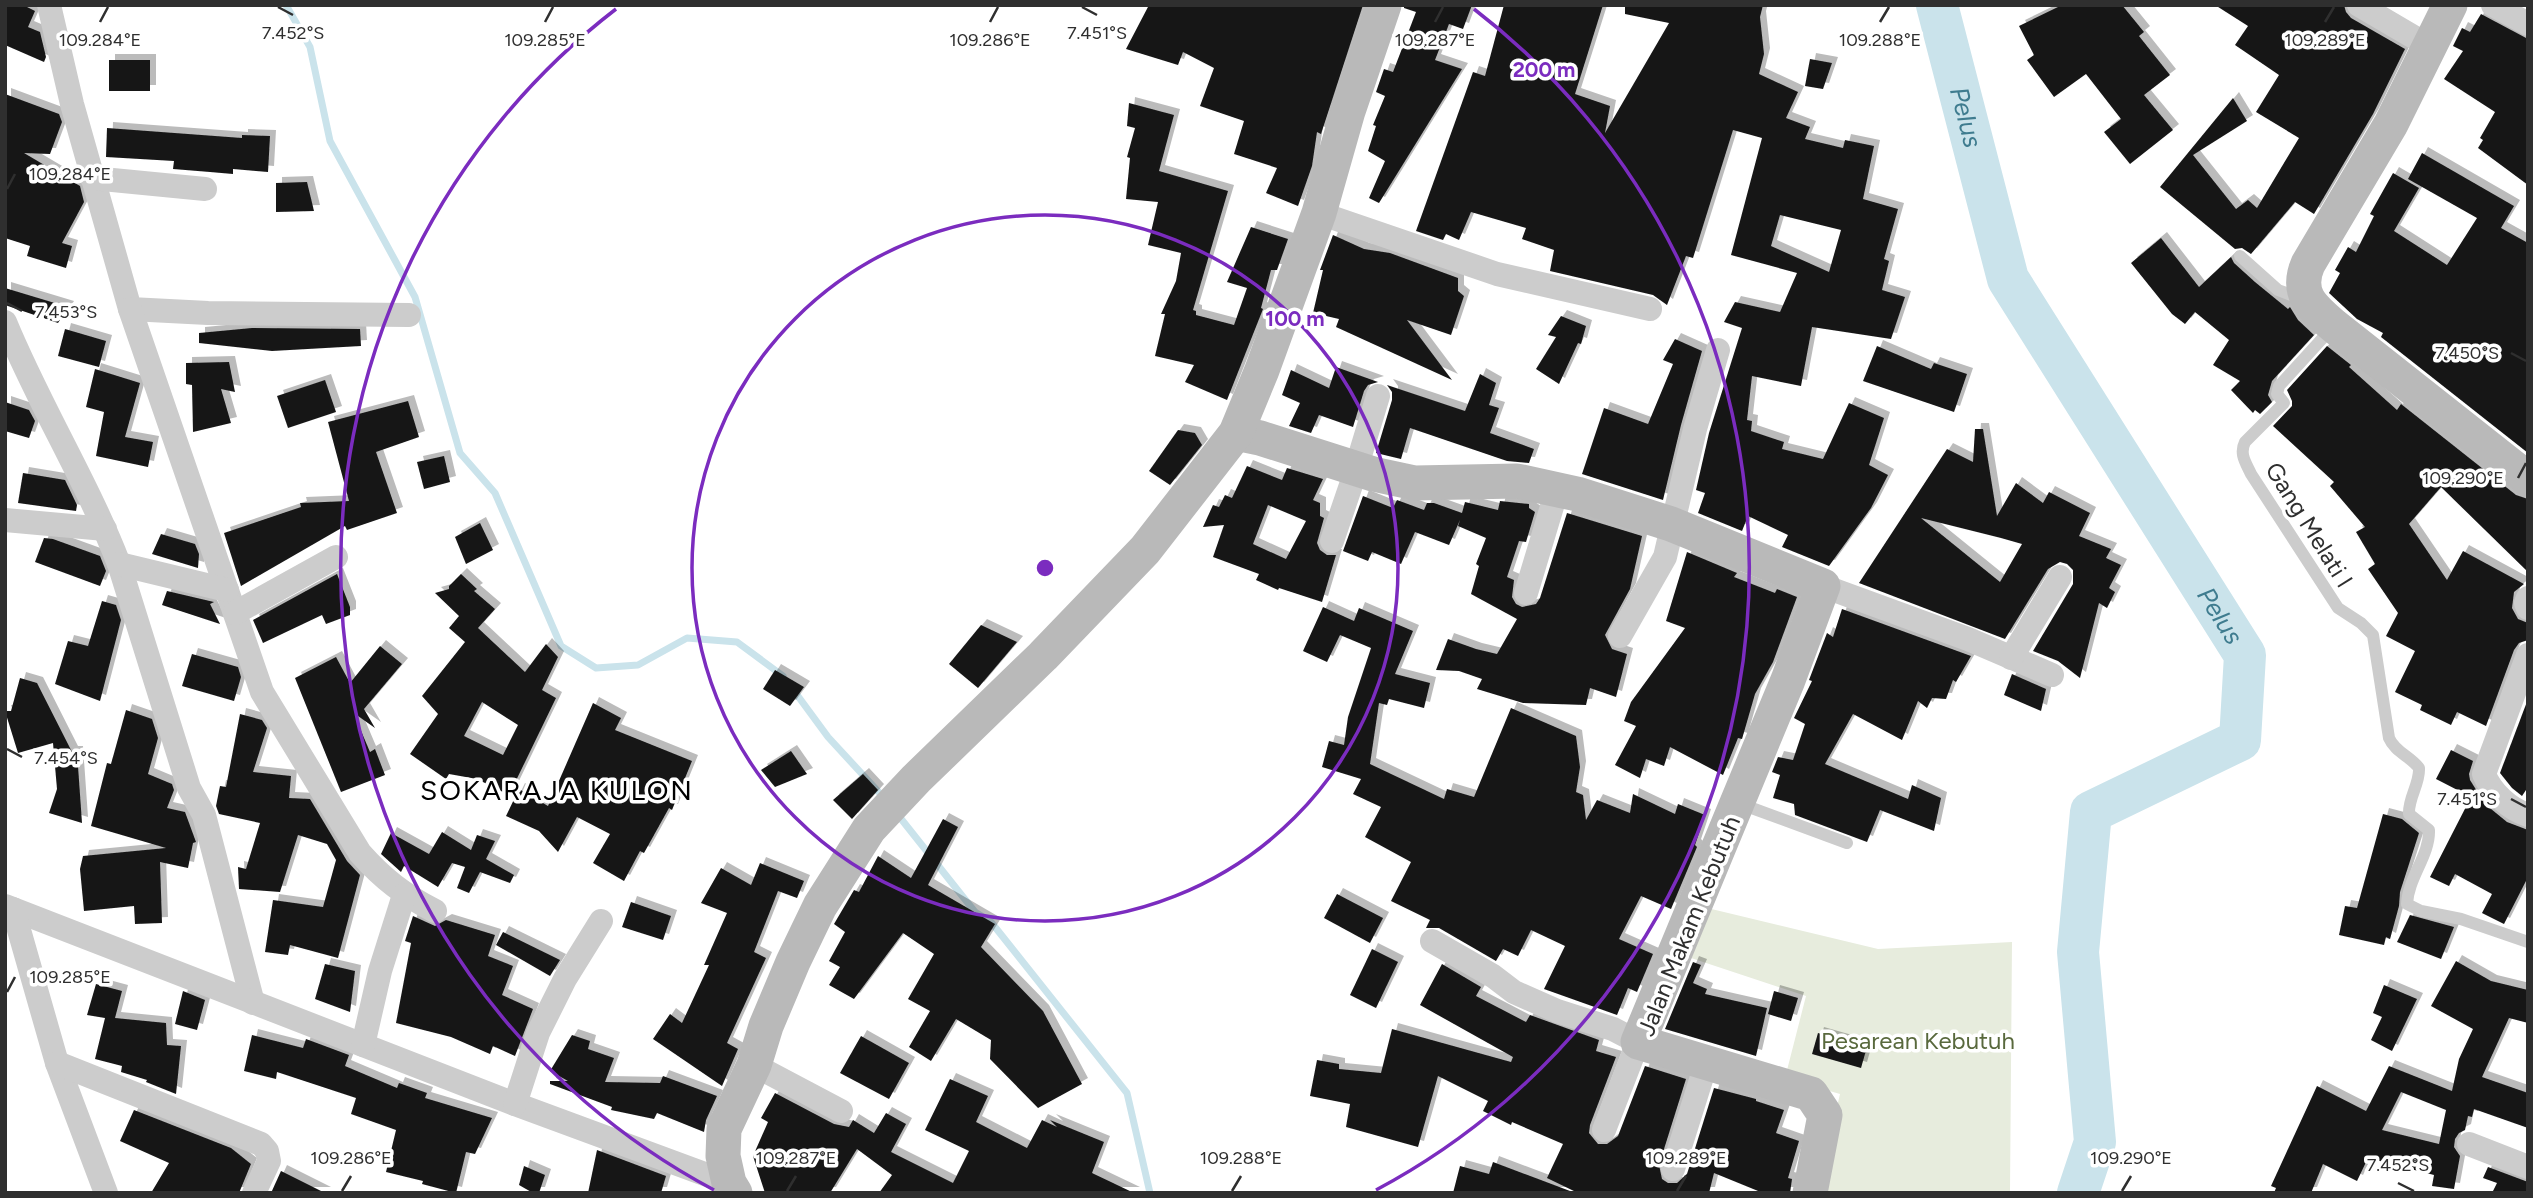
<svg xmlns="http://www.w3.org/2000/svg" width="2533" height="1198" font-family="Figtree,sans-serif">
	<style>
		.green { fill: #e7ecdd }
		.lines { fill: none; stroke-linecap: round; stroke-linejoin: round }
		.stream { stroke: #cae3eb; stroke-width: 7 }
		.river { stroke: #cae3eb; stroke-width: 42 }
		.building { fill: #161616; fill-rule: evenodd; filter: url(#shadow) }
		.lane { stroke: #ccc; stroke-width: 12 }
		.street { stroke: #ccc; stroke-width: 24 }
		.secondary { stroke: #b9b9b9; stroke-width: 35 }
		.ticks { fill: none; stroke: #2f2f2f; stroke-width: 2.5 }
		.ring { fill: none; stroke: #7b2cbf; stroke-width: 3.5 }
		.labels { text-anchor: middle; stroke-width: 7; stroke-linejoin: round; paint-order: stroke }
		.street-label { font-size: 24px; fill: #2f2f2f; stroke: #fff }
		.park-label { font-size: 24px; fill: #59693d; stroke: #fff }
		.water-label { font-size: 26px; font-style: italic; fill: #3f7c8f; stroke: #fff }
		.quarter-label { font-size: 28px; letter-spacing: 2px; fill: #000; stroke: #fff }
		.ticks-label { font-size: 18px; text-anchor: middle; fill: #2f2f2f; stroke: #fff; stroke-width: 7; stroke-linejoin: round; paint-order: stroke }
		.centre { fill: #7b2cbf; stroke: #fff; stroke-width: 3.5 }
		.ring-label { font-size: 21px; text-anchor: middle; font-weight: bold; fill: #7b2cbf; stroke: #fff; stroke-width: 7; stroke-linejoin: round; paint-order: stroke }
	</style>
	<defs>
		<filter id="shadow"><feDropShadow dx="6" dy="-6" stdDeviation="0" flood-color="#0004"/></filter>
	</defs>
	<rect width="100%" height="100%" fill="#fff"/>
	<polygon class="green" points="1699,906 1878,949 2012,942 2010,1193 1817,1193 1840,1094 1785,1078 1806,996 1679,954"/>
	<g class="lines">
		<g class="stream">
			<polyline points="286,5 310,47 330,141 415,297 460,453 495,493 561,646 596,668 638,665 687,638 737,642 783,676"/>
			<polyline points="792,688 828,737 886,800"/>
			<polyline points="898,815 975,912 991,922 1127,1093 1150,1193"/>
		</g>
		<path class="river" id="s1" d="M1937,5L2008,279L2245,655L2240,740L2091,812L2078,952L2095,1142L2078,1193"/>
	</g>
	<g class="building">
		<polygon points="5,5 23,5 35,11 28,27 40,32 46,57 44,62 5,45"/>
		<polygon points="1149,5 1363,5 1321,134 1317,132 1312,166 1298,206 1266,193 1277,168 1234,154 1244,121 1200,106 1214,68 1183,52 1178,65 1126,49"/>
		<polygon points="1404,5 1472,5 1463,29 1449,24 1435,60 1462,69 1379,203 1369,198 1385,161 1368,151 1376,126 1373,125 1385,96 1376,92 1384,69 1393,72 1416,12 1404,8"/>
		<path d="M1504,5H1603L1575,94L1610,106L1605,133L1669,23L1625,14V5H1763L1760,17L1764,54L1759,74L1798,92L1786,118L1810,127L1805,139L1843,148L1845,140L1874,146L1863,199L1898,209L1884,259L1889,261L1882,290L1905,297L1891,339L1812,327L1801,386L1752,376L1747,420L1752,421L1751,431L1784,442L1782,449L1823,459L1849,403L1884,418L1869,465L1888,475L1871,508L1829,566L1782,547L1788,535L1748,516L1742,531L1698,513L1705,493L1696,490L1709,433L1742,328L1724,322L1735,302L1780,312L1797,273L1731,255L1762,138L1733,130L1693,258L1686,256L1667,305L1653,295L1550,271L1554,250L1522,239L1526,228L1471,212L1459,240L1446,234L1443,240L1416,231L1473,72L1485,76ZM1780,215L1841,230L1829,272L1771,246Z"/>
		<polygon points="2062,5 2122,5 2144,32 2139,36 2170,75 2144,95 2173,130 2130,164 2104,132 2121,119 2086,74 2054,97 2027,60 2034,55 2019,26"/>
		<polygon points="2215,5 2344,5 2346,12 2351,18 2405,49 2373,114 2314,214 2295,202 2251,254 2242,248 2235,249 2160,187 2233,98 2247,121 2193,155 2236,209 2248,200 2257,208 2299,138 2256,112 2279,75 2235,45 2248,26"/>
		<polygon points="2481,14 2528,39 2528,185 2478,148 2483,140 2480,138 2495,112 2444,79 2463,51 2453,46 2462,28 2470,32"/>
		<polygon points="1810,59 1832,63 1823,89 1805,86"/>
		<rect x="109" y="60" width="41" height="31"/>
		<polygon points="5,94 59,114 62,122 50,154 24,153 80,186 84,202 62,243 72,246 66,268 27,256 30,246 5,238"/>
		<polygon points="1129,103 1174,115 1159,171 1228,191 1193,310 1196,311 1196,315 1234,325 1247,288 1227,282 1251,227 1288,239 1277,270 1271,270 1261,308 1263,309 1227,400 1185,382 1194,365 1155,356 1165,314 1161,314 1176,281 1181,253 1148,245 1158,202 1126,199 1130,158 1127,157 1135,128 1127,126"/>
		<polygon points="107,128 242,138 242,135 270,136 268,172 233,169 233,174 210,172 173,169 174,161 106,157"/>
		<polygon points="2422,153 2514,206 2501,228 2528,243 2528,453 2381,337 2383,333 2357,319 2329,293 2340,273 2335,270 2348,247 2356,252 2374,216 2370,214 2393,173 2419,188 2394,231 2447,265 2477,218 2408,179"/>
		<polygon points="307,182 314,211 276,212 276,183"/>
		<polygon points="1333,235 1364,249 1390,253 1458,278 1458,291 1464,296 1451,335 1407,320 1452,380 1336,327 1339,319 1313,313 1323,270 1320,270"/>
		<polygon points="2161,238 2199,287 2231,257 2234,263 2255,282 2288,309 2290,307 2298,320 2314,335 2272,381 2268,395 2272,402 2260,414 2255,410 2253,413 2231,390 2240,381 2213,365 2229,340 2195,312 2185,324 2172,314 2131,263"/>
		<polygon points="5,288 68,307 58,323 5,305"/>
		<polygon points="1561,316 1586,326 1581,344 1578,343 1559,384 1536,369 1556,337 1548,335"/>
		<polygon points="252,328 360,329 361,346 272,351 199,343 199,333"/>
		<polygon points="65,329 106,341 99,367 58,356"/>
		<polygon points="1675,339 1702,351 1681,425 1663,500 1582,474 1604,408 1648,424 1673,364 1663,360"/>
		<polygon points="1877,346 1931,369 1934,363 1967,374 1954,412 1863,381"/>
		<polygon points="2327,346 2351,365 2349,367 2397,410 2401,404 2516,495 2528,499 2528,572 2441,487 2409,524 2447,580 2463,551 2524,584 2514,592 2512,608 2518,619 2528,623 2528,640 2519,643 2514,650 2486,726 2457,712 2451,725 2420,710 2422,705 2395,692 2415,651 2386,636 2398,613 2368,569 2375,564 2356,532 2365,527 2330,486 2334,482 2273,426 2292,406 2292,401 2287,390"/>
		<polygon points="229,362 235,392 221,389 231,423 193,432 192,385 186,384 186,363"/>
		<polygon points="1336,367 1378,382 1368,385 1364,391 1353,427 1319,415 1311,433 1289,426 1300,403 1282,395 1291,370 1329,388"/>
		<polygon points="95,369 140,383 125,437 153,442 148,467 96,456 104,412 86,407"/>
		<polygon points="1480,374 1496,383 1489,405 1499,408 1490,433 1534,449 1529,463 1507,461 1410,428 1401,459 1376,453 1392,400 1392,392 1387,385 1465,411"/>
		<polygon points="325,380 336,412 288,428 277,396"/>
		<polygon points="408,401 419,437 376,452 397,513 347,530 345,526 241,586 224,533 301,507 300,503 349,501 328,422"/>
		<polygon points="5,402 29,410 35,421 29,438 5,431"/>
		<path d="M1975,429H1983L1997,516L2016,483L2043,503L2049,492L2090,513L2079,536L2111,549L2106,558L2121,565L2109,588L2115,592L2107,608L2099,603L2080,678L2058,661L2033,651L2073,584V570L2067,564L2060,562L2048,569L2005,639L1859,583L1947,449L1973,462ZM1921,518L2001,538L2022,544L2000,582Z"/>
		<polygon points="1178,430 1195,433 1202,445 1170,485 1149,471"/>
		<polygon points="444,456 450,482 424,489 417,462"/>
		<path d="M1247,466L1282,480L1287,468L1323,479L1313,500L1320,503V516L1324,518L1317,543L1320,550L1327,555H1336L1322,602L1279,588L1278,590L1256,580L1259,574L1213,557L1224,525L1203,527L1213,505L1219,507L1225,495L1232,498ZM1268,505L1306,521L1286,559L1253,544Z"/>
		<polygon points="23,473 65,480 77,505 76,511 18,503"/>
		<polygon points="1363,496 1393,508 1397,500 1424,510 1427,503 1434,503 1462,513 1465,502 1498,510 1500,501 1529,504 1529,508 1535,512 1526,542 1519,541 1507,577 1514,580 1512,597 1516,604 1522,607 1536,604 1540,598 1567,513 1642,536 1630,589 1605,635 1612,649 1627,654 1616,697 1590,688 1586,705 1523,703 1477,689 1482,679 1459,671 1436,670 1448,639 1476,649 1497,654 1517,619 1471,594 1479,566 1476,564 1486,538 1458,526 1460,520 1449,545 1415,532 1401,564 1372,552 1368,561 1343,551"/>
		<polygon points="480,523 493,550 466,564 455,537"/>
		<polygon points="161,534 195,544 199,554 198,568 152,554"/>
		<polygon points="44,538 53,539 100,556 106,571 100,586 35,562"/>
		<polygon points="1687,552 1737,573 1734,577 1775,593 1777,589 1797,597 1773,662 1755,694 1742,739 1738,738 1723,775 1670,747 1664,766 1646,759 1640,778 1615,765 1636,726 1624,721 1631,702 1685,628 1666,621"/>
		<polygon points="337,574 350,607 350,615 326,624 322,615 263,643 253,620"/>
		<path d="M461,574L477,589L474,591L495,609L478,628L525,672L546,644L558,657L542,690L556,698L509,795L477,779L449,774L446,779L410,754L438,714L422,696L465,642L449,628L459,616L435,593L449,589V586ZM482,702L518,725L503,755L464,736Z"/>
		<polygon points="167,591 214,602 210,604 220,624 162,605"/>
		<polygon points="102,601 116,605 121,620 100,701 55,684 68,641 88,646"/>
		<polygon points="1323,607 1354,621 1359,608 1413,631 1395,674 1430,683 1424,708 1389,699 1387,705 1379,703 1370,764 1444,799 1447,789 1474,797 1511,708 1576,736 1580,767 1576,792 1583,795 1586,820 1597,800 1630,813 1633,794 1675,814 1678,804 1705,815 1695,845 1697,847 1671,909 1641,896 1619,939 1653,954 1637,992 1628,988 1617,1015 1544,989 1565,946 1531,930 1518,956 1503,949 1496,961 1439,928 1426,928 1430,920 1391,901 1411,862 1365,837 1381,807 1353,794 1361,779 1322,767 1329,741 1344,745 1348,717 1371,648 1340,635 1327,662 1303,651"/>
		<polygon points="1842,609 1971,656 1956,682 1953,680 1946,699 1932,698 1927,708 1918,701 1902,740 1853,714 1825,764 1908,799 1912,785 1941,798 1934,831 1880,810 1867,842 1795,815 1794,804 1773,798 1780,775 1772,772 1778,757 1793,760 1805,724 1794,718 1812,681 1809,680 1827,633 1833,637"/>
		<polygon points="981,625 1017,642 978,688 949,664"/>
		<polygon points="380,646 402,664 364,709 375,728 358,716 356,719 370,752 375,749 385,775 341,792 295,678 336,657 350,683"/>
		<polygon points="192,654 238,667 241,677 234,701 182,686"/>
		<polygon points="775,670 804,687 790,706 763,689"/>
		<polygon points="2012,674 2046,689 2041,711 2004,695"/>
		<polygon points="20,678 37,683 72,752 77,752 82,823 49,813 57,789 53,743 18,753 5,711 11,711"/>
		<polygon points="2528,699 2528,787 2522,796 2512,788 2500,773"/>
		<polygon points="593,703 621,718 615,730 692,761 672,810 669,808 644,853 640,851 624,881 593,863 610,834 577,817 558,852 539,831 506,816 519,789 548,806"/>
		<polygon points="126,710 152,719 158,738 148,774 172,784 174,790 167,808 185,812 196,842 193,843 188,868 160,862 162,923 135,924 134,906 84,911 80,869 83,856 166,848 91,826 107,763 111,764"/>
		<polygon points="240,714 262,720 267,728 253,772 291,776 289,798 310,799 347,861 360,875 338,958 290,945 288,955 265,952 273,900 323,907 336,860 327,844 298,835 280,892 239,889 238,867 246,869 260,823 219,814 216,806 220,786 226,787"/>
		<polygon points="2451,750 2473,761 2469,774 2470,780 2485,804 2507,822 2528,830 2528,877 2504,924 2482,913 2492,894 2455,874 2449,886 2430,877 2471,797 2436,779"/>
		<polygon points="791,751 807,774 775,787 761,770"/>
		<polygon points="863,774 878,790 852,819 833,800"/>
		<polygon points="2383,814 2402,819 2419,833 2400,892 2399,906 2390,939 2386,937 2384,945 2339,935 2345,906 2357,908"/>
		<polygon points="943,819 958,827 928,885 995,924 981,947 1043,1011 1082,1084 1038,1108 990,1059 991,1040 956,1019 931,1061 909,1047 930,1011 908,999 934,954 903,933 854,999 829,985 840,967 829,961 845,932 834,924 854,890 859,892 878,856 911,878"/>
		<polygon points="442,832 471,850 477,835 495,841 486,859 514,875 510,883 480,872 469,893 457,888 465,867 452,863 438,887 404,866 401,872 381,854 391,833 429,854"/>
		<polygon points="760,863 804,881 797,898 778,891 754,952 766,958 727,1043 738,1049 722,1086 653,1039 670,1014 682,1023 709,965 704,965 727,913 701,903 721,868 751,885"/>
		<polygon points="1337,894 1383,918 1370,943 1324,918"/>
		<polygon points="631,902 671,916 663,940 622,927"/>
		<polygon points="2410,915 2454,927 2441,959 2397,942"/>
		<polygon points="413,916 435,926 446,920 495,935 488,956 513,966 502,995 533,1009 515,1056 493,1046 490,1054 451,1037 396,1023 411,943 405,941"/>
		<polygon points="503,932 560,960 550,976 496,945"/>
		<polygon points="1372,949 1398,962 1376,1008 1350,995"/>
		<path d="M2456,961L2491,981L2528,990V1023L2509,1018L2482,1077L2528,1093V1128L2474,1109L2472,1117L2468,1116L2465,1130L2459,1133L2455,1139L2454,1147L2460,1156L2454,1189L2432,1186L2434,1175L2368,1158L2357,1181L2323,1164L2311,1193H2274L2276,1188L2271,1186L2317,1086L2366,1111L2389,1066L2452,1091L2459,1059L2473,1029L2431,1006ZM2401,1092L2446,1110L2439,1144L2382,1130Z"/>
		<polygon points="1693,962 1701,965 1693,983 1707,989 1705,994 1767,1008 1756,1056 1665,1029"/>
		<polygon points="325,964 355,971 350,1012 315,999"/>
		<polygon points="1442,964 1481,987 1476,996 1526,1022 1530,1015 1599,1040 1596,1051 1616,1057 1590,1125 1589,1133 1598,1144 1607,1144 1618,1136 1645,1066 1686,1079 1659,1165 1662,1179 1668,1183 1677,1183 1687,1174 1714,1088 1756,1099 1756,1101 1784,1110 1776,1133 1799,1141 1788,1178 1792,1179 1790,1193 1763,1193 1714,1173 1709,1193 1578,1193 1547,1178 1563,1144 1512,1122 1511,1125 1483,1111 1488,1101 1438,1076 1418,1147 1346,1127 1350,1104 1310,1096 1317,1060 1339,1064 1339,1069 1381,1073 1392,1029 1511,1062 1513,1057 1420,1005"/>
		<polygon points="96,984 122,991 115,1018 166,1023 167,1045 181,1046 176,1094 146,1082 147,1080 121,1072 122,1066 95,1059 105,1018 87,1015"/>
		<polygon points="2384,985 2417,999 2392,1051 2371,1040 2382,1017 2373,1013"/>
		<polygon points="183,991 205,1000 197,1030 175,1024"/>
		<polygon points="1774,991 1798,998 1791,1021 1768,1014"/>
		<polygon points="1818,1033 1867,1047 1861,1068 1812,1054"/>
		<polygon points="252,1035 303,1048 306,1039 349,1055 345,1066 397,1088 399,1083 427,1093 425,1098 492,1118 475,1154 466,1152 456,1193 422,1184 423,1181 386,1172 396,1130 351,1114 356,1098 277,1072 276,1079 244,1071"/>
		<polygon points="572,1035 590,1041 588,1049 614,1058 605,1082 660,1083 663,1076 717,1096 706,1120 704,1132 657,1113 654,1119 611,1110 612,1107 550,1084 550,1081 568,1081 550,1071"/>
		<polygon points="861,1036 909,1063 889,1099 840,1073"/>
		<polygon points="950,1079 988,1096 976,1122 1027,1148 1042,1120 1057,1127 1050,1120 1104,1142 1092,1173 1134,1193 879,1193 892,1175 857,1149 830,1193 765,1193 753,1156 768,1122 761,1118 775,1093 834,1124 849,1127 853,1120 874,1133 886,1113 906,1124 891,1152 953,1183 969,1151 925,1130"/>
		<polygon points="134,1110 231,1148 251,1164 239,1193 151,1193 169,1163 120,1141"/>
		<polygon points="597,1150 666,1176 661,1193 588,1193"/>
		<polygon points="1493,1162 1570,1191 1569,1193 1453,1193 1460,1166 1489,1174"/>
		<polygon points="524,1166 545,1175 539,1193 533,1193 519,1185"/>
		<polygon points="2488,1167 2528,1182 2528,1193 2492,1193 2497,1183 2483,1178"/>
		<polygon points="281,1171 325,1193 271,1193"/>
	</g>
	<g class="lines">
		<g class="lane">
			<polyline points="2240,256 2278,290 2302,299"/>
			<path d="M2331,329L2279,386L2277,394L2284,403L2245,442C2239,454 2246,463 2251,474L2338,608L2361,623L2373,635L2389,738C2395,752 2410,756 2419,768C2420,784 2408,798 2409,814L2429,830C2430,855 2408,878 2407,904L2421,911L2461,919L2528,942"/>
			<polyline points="1738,803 1847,843"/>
		</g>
		<g class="street">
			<polyline points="49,5 72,104 130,309 208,313 409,315"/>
			<polyline points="2359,5 2429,46"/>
			<polyline points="2493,5 2528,24"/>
			<polyline points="92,178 205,189"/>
			<polyline points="1319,213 1497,274 1650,309"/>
			<path d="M130,309L262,692L360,853C383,879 404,895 435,911"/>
			<path d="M5,322C39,405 87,481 119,564L189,788L204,815L253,1003"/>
			<polyline points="5,520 105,529"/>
			<polyline points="1332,541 1351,485 1378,396"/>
			<polyline points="119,564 227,590"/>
			<polyline points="1823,586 1968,639 2052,675"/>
			<polyline points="1526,593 1557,490"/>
			<polyline points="2528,598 2526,603 2528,608"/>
			<polyline points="235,613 336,557"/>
			<polyline points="1620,636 1665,557 1695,429 1718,350"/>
			<path d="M2528,655L2484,774C2491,792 2509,809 2528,815"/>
			<polyline points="2011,658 2060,577"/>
			<polyline points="5,906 515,1104 729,1183"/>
			<polyline points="13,909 57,1063 106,1193"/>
			<polyline points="1432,941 1493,976 1514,992 1557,1011 1613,1029 1638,1042 1604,1130"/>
			<polyline points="363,1045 380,971 404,895"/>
			<polyline points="57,1063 261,1144 267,1151 269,1161 254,1193"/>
			<polyline points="754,1065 841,1111"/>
			<polyline points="515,1104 538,1033 565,979 601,921"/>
			<polyline points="2469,1144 2528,1167"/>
			<polyline points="1673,1169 1706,1064"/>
		</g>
		<g class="secondary">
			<path d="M2450,5L2391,124L2308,264C2295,294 2313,308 2334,326L2528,479"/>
			<polyline points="1236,433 1260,438 1373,474 1415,483 1517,481 1577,494 1671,524 1823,586 1788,680 1638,1042 1811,1094 1825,1115 1810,1193"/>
			<polyline points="735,1193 729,1183 723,1156 724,1129 754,1065 766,1026 793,962 820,906 869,829 916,779 1043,656 1145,550 1236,433 1262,370 1319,213 1348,111 1384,5"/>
		</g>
	</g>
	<path class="ticks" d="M278,7L293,15M1082,7L1097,15M100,22L108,7M545,22L553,7M990,22L998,7M1435,22L1443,7M1880,22L1889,7M2325,22L2334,7M7,189L15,174M7,303L22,311M2511,353L2526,361M2518,478L2526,463M7,749L22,757M2511,799L2526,807M7,992L15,977M2398,1183L2414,1191M342,1191L351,1176M787,1191L796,1176M1232,1191L1241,1176M1677,1191L1686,1176M2122,1191L2131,1176"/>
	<g class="ring">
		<circle cx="1045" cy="568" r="353"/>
		<path d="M714 1190A705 705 0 0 1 616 9M1474 9A705 705 0 0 1 1376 1190"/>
	</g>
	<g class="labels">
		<g class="street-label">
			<text transform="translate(2309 525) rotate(58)" y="8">Gang Melati I</text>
			<text transform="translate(1689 926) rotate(-68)" y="8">Jalan Makam Kebutuh</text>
		</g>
		<g class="park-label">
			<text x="1918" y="1049">Pesarean Kebutuh</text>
		</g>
		<g class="water-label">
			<text dy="9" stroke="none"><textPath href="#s1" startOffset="116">Pelus</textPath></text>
			<text dy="9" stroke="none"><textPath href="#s1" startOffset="681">Pelus</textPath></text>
		</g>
		<g class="quarter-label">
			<text x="557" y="800">SOKARAJA KULON</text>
		</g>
	</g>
	<g class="ticks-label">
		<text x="293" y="39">7.452°S</text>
		<text x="1097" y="39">7.451°S</text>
		<text x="100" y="46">109.284°E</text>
		<text x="545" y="46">109.285°E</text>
		<text x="990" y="46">109.286°E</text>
		<text x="1435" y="46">109.287°E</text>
		<text x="1880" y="46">109.288°E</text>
		<text x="2325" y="46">109.289°E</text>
		<text x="70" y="180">109.284°E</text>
		<text x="66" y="318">7.453°S</text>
		<text x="2467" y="359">7.450°S</text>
		<text x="2463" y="484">109.290°E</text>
		<text x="66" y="764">7.454°S</text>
		<text x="2467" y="805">7.451°S</text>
		<text x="70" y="983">109.285°E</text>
		<text x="351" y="1164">109.286°E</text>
		<text x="796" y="1164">109.287°E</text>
		<text x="1241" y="1164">109.288°E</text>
		<text x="1686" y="1164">109.289°E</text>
		<text x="2131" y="1164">109.290°E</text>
		<text x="2398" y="1171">7.452°S</text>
	</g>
	<circle cx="1045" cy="568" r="10" class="centre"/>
	<g class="ring-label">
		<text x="1544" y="77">200 m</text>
		<text x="1295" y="326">100 m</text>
	</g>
	<rect width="2533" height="1198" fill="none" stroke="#2f2f2f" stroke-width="14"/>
</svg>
